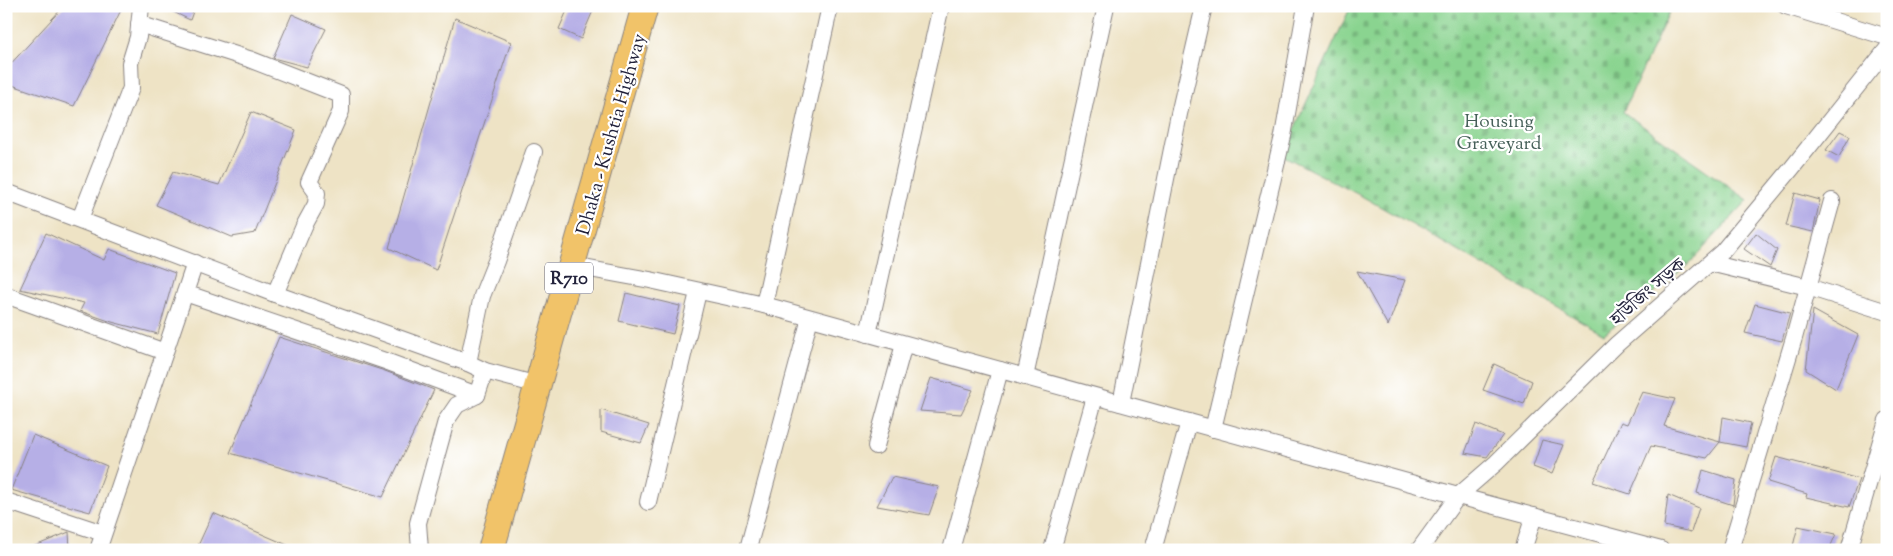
<svg xmlns="http://www.w3.org/2000/svg" width="1893" height="556" font-family="'Sorts Mill Goudy','Noto Serif Bengali',serif">
	<style>
		.cemetery { fill: url(#cemetery-stones); stroke: #567b66 }
		.building { fill: #b6afe6 }
		.lines { fill: none; stroke-linecap: round; stroke-linejoin: round }
		.street-casing { stroke: #888280; stroke-width: 18 }
		.primary-casing { stroke: #888280; stroke-width: 28 }
		.street { stroke: #fff; stroke-width: 16 }
		.primary { stroke: #f1c369; stroke-width: 26 }
		.labels { text-anchor: middle; stroke-width: 4.5; stroke-linejoin: round; paint-order: stroke }
		.shield { fill: #fff; stroke: #646476; stroke-width: 1 }
		.shield-label { font-size: 18px; font-weight: bold; fill: #22223b }
		.park-label { font-size: 19px; fill: #466059; stroke: #fff }
		.street-label { font-size: 19px; fill: #22223b; stroke: #fff }
	</style>
	<defs>
		<pattern id="cemetery-stones" width="16" height="16" patternUnits="userSpaceOnUse" patternTransform="scale(1.25)"><rect width="16" height="16" fill="#8ad490"/><path d="M2 7V4a2 2 0 0 1 4 0v3zM10 15v-3a2 2 0 0 1 4 0v3z" fill="#77b67d"/></pattern>
	</defs>
	<rect width="100%" height="100%" fill="#fff"/>
	<filter id="ink" filterUnits="userSpaceOnUse"><feTurbulence type="fractalNoise" baseFrequency=".02" numOctaves="2"/><feDisplacementMap in="SourceGraphic" scale="10" xChannelSelector="R" yChannelSelector="G"/><feConvolveMatrix kernelMatrix="1 2 1 2 8 2 1 2 1" color-interpolation-filters="sRGB"/></filter>
	<filter id="wash" filterUnits="userSpaceOnUse"><feTurbulence type="fractalNoise" baseFrequency=".0096" numOctaves="4" result="noise"/><feDisplacementMap in="SourceGraphic" scale="20" xChannelSelector="R" yChannelSelector="G"/><feGaussianBlur stdDeviation="1.12" result="paint"/><feColorMatrix in="noise" values="0 0 0 0 0 0 0 0 0 0 0 0 0 0 0 0 0 1.4 0 .05"/><feComposite in="paint" operator="in"/></filter>
	<g filter="url(#wash)">
		<rect width="100%" height="100%" fill="#eee3c5"/>
		<polygon class="cemetery" points="1351,6 1672,6 1623,112 1748,200 1690,263 1604,334 1365,198 1282,155"/>
		<g id="blocks">
			<g class="building">
				<polygon points="64,6 113,6 121,10 74,106 6,83 6,69"/>
				<polygon points="161,6 195,6 190,20"/>
				<polygon points="569,6 595,6 581,39 559,29"/>
				<polygon points="292,14 326,29 307,67 273,58"/>
				<polygon points="455,18 511,42 436,270 389,248"/>
				<polygon points="251,112 296,130 255,233 232,237 156,205 173,172 219,185"/>
				<polygon points="1840,131 1850,136 1839,157 1826,150"/>
				<polygon points="1795,193 1820,200 1813,232 1786,226"/>
				<polygon points="46,233 104,260 109,249 175,273 158,334 112,322 80,311 84,303 20,289"/>
				<polygon points="1756,233 1777,250 1770,267 1744,249"/>
				<polygon points="1357,271 1405,280 1388,326"/>
				<polygon points="626,293 680,306 673,334 619,321"/>
				<polygon points="1755,304 1790,313 1782,341 1745,333"/>
				<polygon points="1813,310 1858,335 1836,389 1806,370"/>
				<polygon points="279,337 385,371 434,390 383,497 230,453"/>
				<polygon points="1494,364 1532,381 1524,404 1483,390"/>
				<polygon points="931,378 973,390 961,414 920,411"/>
				<polygon points="1642,392 1675,399 1664,426 1720,442 1707,458 1651,446 1630,494 1593,482 1621,422 1627,424"/>
				<polygon points="601,410 649,425 641,443 601,432"/>
				<polygon points="1723,417 1751,423 1746,447 1720,442"/>
				<polygon points="1476,424 1503,435 1487,457 1465,453"/>
				<polygon points="33,435 107,466 90,512 11,490"/>
				<polygon points="1542,440 1564,445 1552,474 1533,467"/>
				<polygon points="1776,457 1859,479 1849,507 1806,497 1807,494 1768,482"/>
				<polygon points="1703,470 1736,480 1733,505 1697,493"/>
				<polygon points="892,477 939,487 929,515 877,506"/>
				<polygon points="1668,495 1699,508 1691,532 1664,526"/>
				<polygon points="213,513 299,550 196,550"/>
				<polygon points="1798,526 1836,534 1829,550 1792,550"/>
				<polygon points="69,532 70,550 28,550 28,549"/>
			</g>
		</g>
	</g>
	<g filter="url(#ink)">
		<use href="#blocks" fill-opacity="0" stroke="#888280" stroke-width="1"/>
		<g class="lines">
			<defs>
				<g id="street">
					<polyline points="1786,6 1887,37"/>
					<polyline points="139,24 249,59 341,95 341,111 309,182 317,193 316,204 304,226 275,294"/>
					<polyline points="6,192 275,294 468,363 485,371 538,385"/>
					<polyline points="80,219 131,88 130,63 138,37 141,6"/>
					<polyline points="1710,263 1808,287 1887,312"/>
					<polyline points="573,266 650,280 764,305 1458,496 1661,550"/>
					<polyline points="185,293 388,362 477,395"/>
					<polyline points="6,299 11,297 165,352"/>
					<polyline points="764,305 830,6"/>
					<polyline points="868,334 941,6"/>
					<polyline points="468,363 482,296 496,261 534,152"/>
					<polyline points="1025,377 1106,6"/>
					<polyline points="1121,403 1179,114 1204,6"/>
					<polyline points="1213,429 1283,136 1306,6"/>
					<polyline points="876,446 904,344"/>
					<polyline points="6,501 103,533"/>
					<polyline points="648,502 698,292"/>
					<polyline points="749,545 810,318"/>
					<polyline points="98,550 195,263"/>
					<polyline points="420,550 418,523 446,421 457,405 477,395 485,371"/>
					<polyline points="951,550 1000,370"/>
					<polyline points="1052,550 1095,397"/>
					<polyline points="1153,550 1189,422"/>
					<polyline points="1419,550 1458,496 1496,463 1617,344 1722,252 1792,168 1887,49"/>
					<polyline points="1523,550 1534,516"/>
					<polyline points="1730,550 1794,338 1832,201"/>
					<polyline points="1849,550 1887,420"/>
				</g>
				<polyline id="primary" points="491,550 645,6"/>
			</defs>
			<use href="#street" class="street-casing"/>
			<use href="#primary" class="primary-casing"/>
			<use href="#street" class="street"/>
			<use href="#primary" class="primary"/>
		</g>
	</g>
	<g class="labels">
		<rect class="shield" x="545" y="262.5" width="48" height="31" rx="4"/>
		<g class="shield-label">
			<text x="569" y="284">R710</text>
		</g>
		<g class="park-label">
			<text x="1499" y="127">Housing<tspan x="1499" dy="22">Graveyard</tspan></text>
		</g>
		<g class="street-label">
			<text transform="translate(610 134) rotate(-74)" y="7">Dhaka - Kushtia Highway</text>
			<text transform="translate(1647 291) rotate(-41)" y="7">হাউজিং সড়ক</text>
		</g>
	</g>
	<rect width="1893" height="556" fill="none" stroke="#fff" stroke-width="25"/>
</svg>
